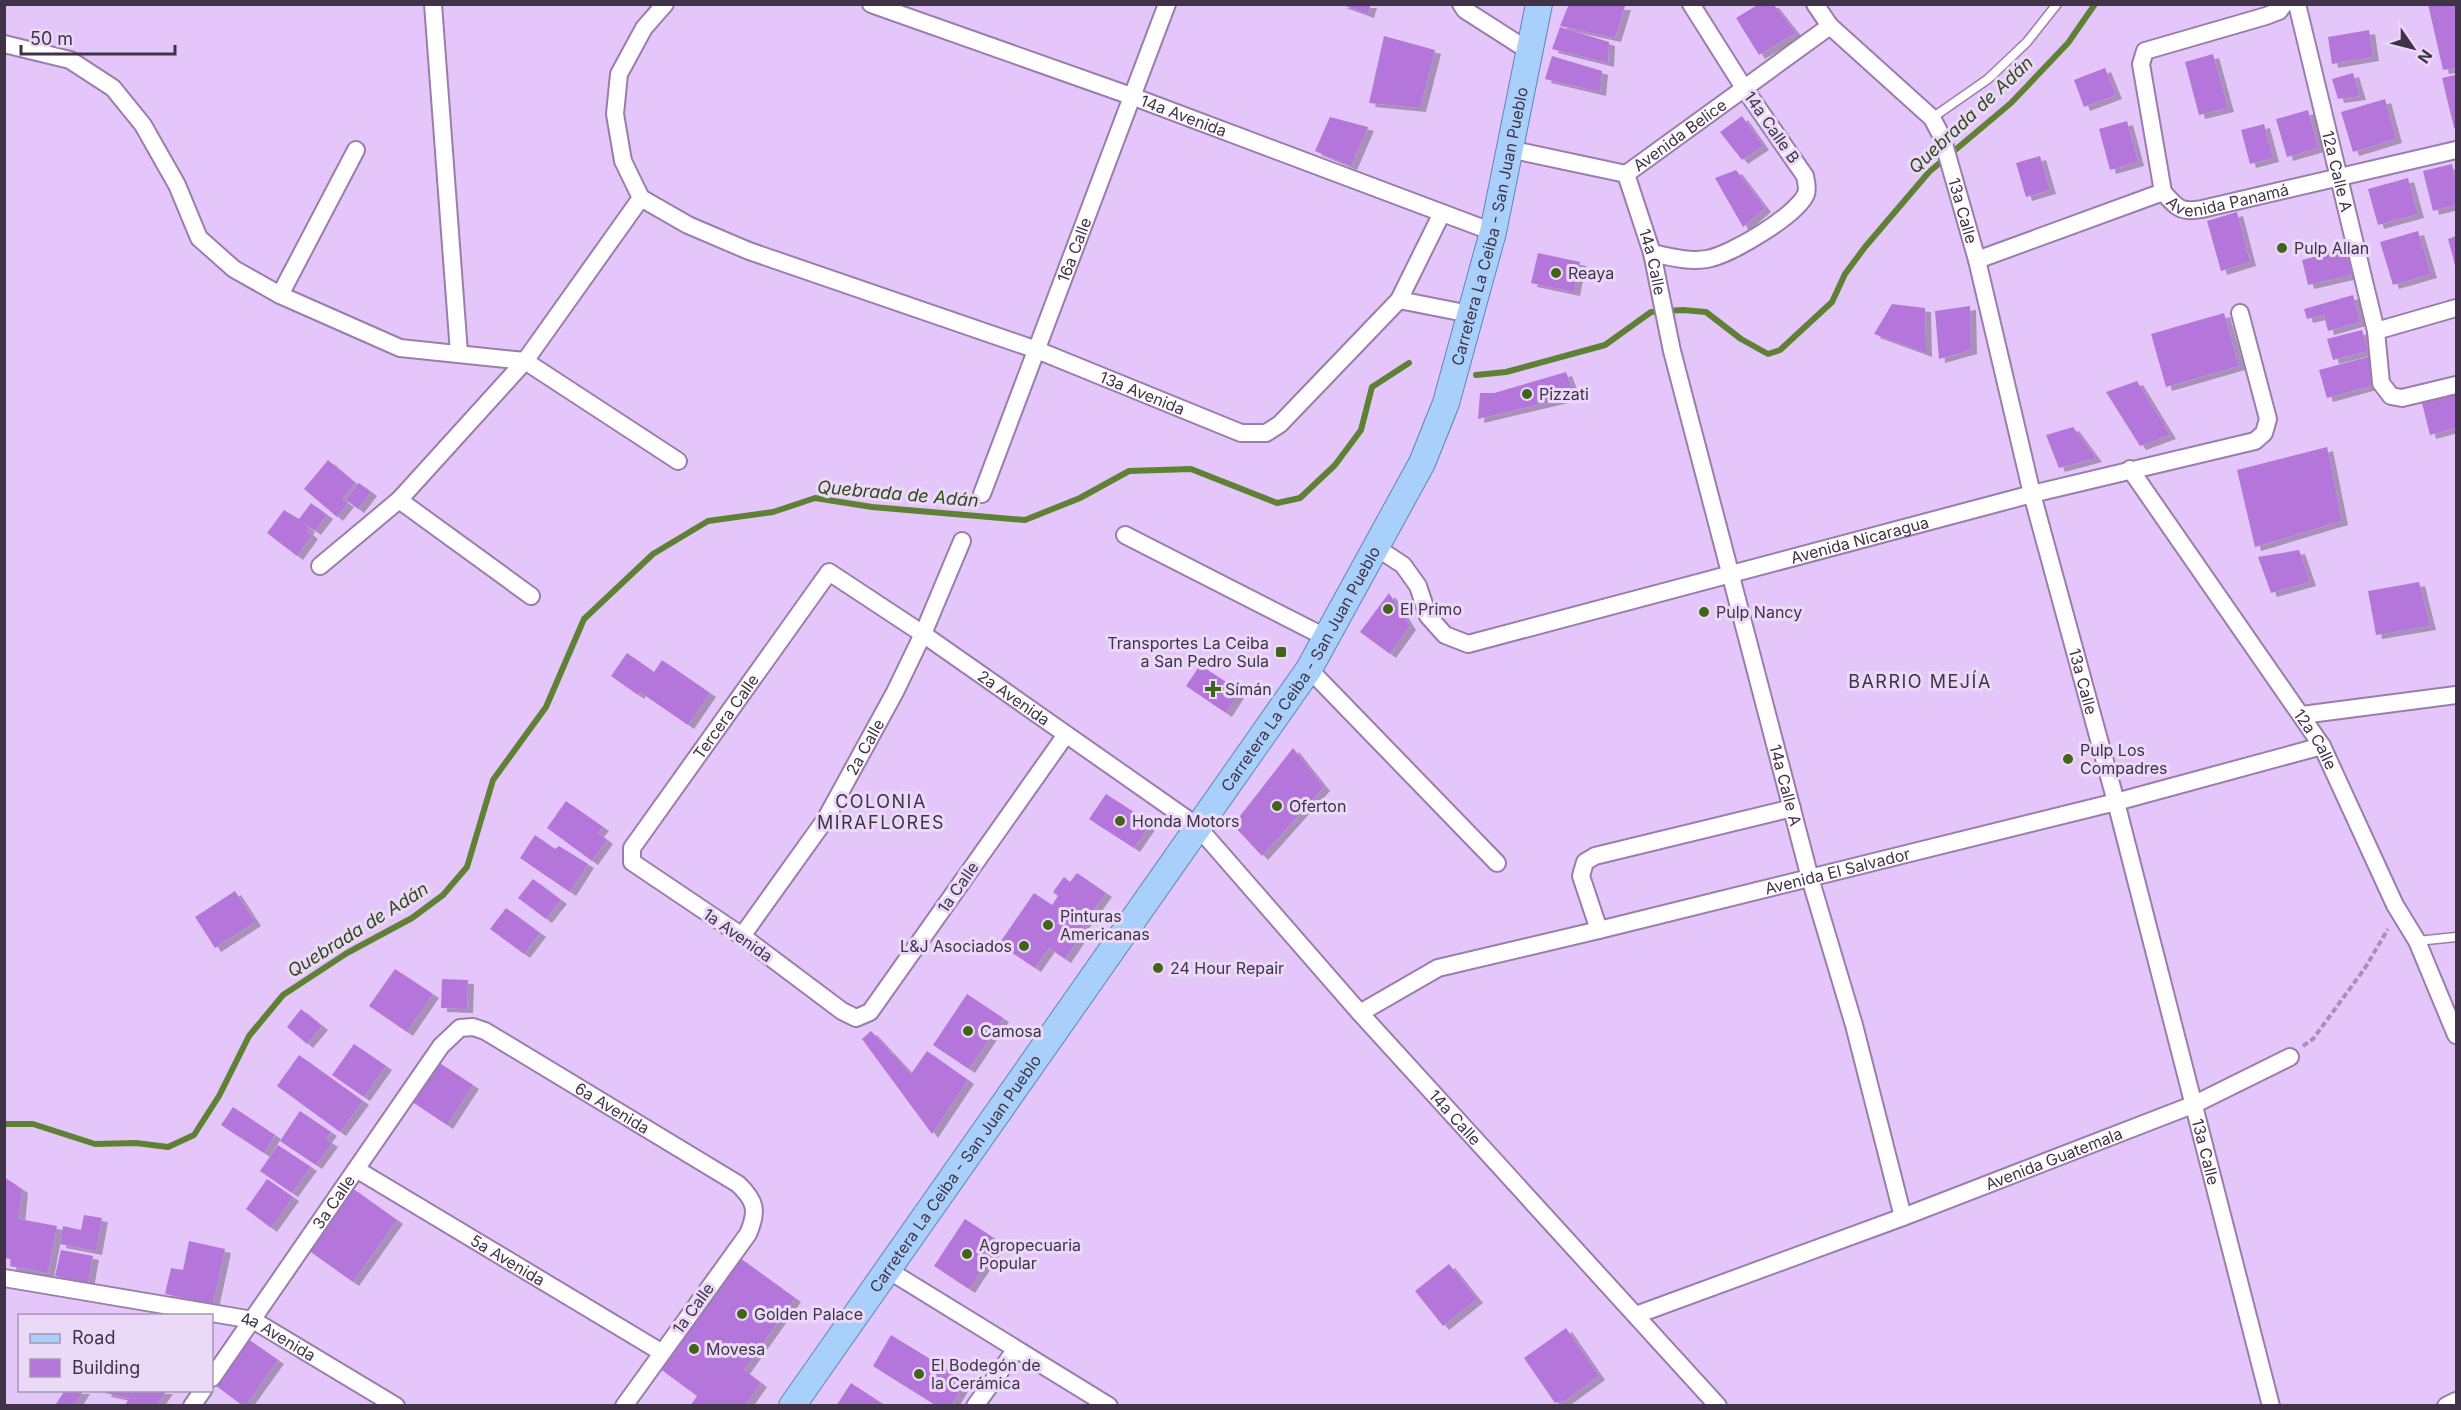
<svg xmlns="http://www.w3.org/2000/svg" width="2461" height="1410" font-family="Inter,sans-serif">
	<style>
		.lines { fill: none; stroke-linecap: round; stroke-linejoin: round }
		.stream { stroke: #5f8134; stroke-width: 6 }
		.building { fill: #b576dc; filter: url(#shadow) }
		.lane-casing { stroke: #9a7dad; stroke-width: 11 }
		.street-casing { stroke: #9a7dad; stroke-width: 20 }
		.primary-casing { stroke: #5f85ba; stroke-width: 28 }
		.path { stroke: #a890b8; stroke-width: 4; stroke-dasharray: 6 3; stroke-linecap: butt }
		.lane { stroke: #fff; stroke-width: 8 }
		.street { stroke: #fff; stroke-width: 16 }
		.primary { stroke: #a9d0fa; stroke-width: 26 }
		.poi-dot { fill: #41631a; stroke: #ebd9f8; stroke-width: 2 }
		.labels { text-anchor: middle; stroke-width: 6; stroke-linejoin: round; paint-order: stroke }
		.street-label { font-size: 16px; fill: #403348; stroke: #ebd9f8 }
		.poi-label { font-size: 16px; fill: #403348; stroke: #ebd9f8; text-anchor: start }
		.water-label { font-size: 18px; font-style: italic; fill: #32491b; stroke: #ebd9f8 }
		.neighbourhood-label { font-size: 18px; letter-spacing: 1.5px; fill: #403348; stroke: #ebd9f8 }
	</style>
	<defs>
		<filter id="shadow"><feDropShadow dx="6" dy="4" stdDeviation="0" flood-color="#0004"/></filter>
	</defs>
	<rect width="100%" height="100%" fill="#e5c6fa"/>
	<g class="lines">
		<g class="stream">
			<polyline points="1476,375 1506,372 1605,345 1651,312 1683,310 1706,312 1741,339 1768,354 1780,350 1832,302 1845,274 1865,247 1929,172 2011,103 2068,43 2095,4"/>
			<polyline points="4,1124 33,1124 95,1144 136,1143 168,1147 194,1135 219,1096 249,1036 283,995 347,953 412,918 443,895 467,867 493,780 546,707 584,619 653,554 708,521 773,512 815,498 872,507 1025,520 1080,498 1129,471 1191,469 1277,503 1300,498 1335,465 1361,430 1372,387 1409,363"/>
		</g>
	</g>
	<g class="building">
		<polygon points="1340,4 1371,4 1368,14"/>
		<polygon points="1569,4 1625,6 1615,38 1560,26"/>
		<polygon points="1759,4 1773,4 1796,33 1759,55 1736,18"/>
		<polygon points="2428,4 2455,4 2456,68 2443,70"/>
		<polygon points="1560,27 1609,42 1608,63 1552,49"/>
		<polygon points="2369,30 2373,57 2332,64 2328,37"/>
		<polygon points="1384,36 1435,50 1420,108 1369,103"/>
		<polygon points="2213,54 2228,108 2199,115 2185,62"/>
		<polygon points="1552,56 1602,71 1600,92 1545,79"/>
		<polygon points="2105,68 2116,95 2084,107 2074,80"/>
		<polygon points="2353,73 2360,96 2338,99 2332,79"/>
		<polygon points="2455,75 2456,128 2454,128 2442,78"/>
		<polygon points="2385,99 2396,139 2353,152 2341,112"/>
		<polygon points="2308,110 2318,148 2287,157 2276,119"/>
		<polygon points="1742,116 1763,146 1742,160 1720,132"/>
		<polygon points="1330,117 1368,127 1351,166 1315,151"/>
		<polygon points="2127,121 2138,162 2110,170 2099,129"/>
		<polygon points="2264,124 2273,158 2250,164 2241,130"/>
		<polygon points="2040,156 2050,190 2026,197 2016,163"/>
		<polygon points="2452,164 2456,183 2456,205 2433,211 2423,171"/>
		<polygon points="1736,170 1765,208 1743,227 1715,178"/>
		<polygon points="2408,178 2418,214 2378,225 2368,189"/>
		<polygon points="2237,212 2250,262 2221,271 2207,221"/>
		<polygon points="2418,231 2431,274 2393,285 2380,242"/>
		<polygon points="2456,236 2456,269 2448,239"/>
		<polygon points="2345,249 2352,275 2308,285 2302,260"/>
		<polygon points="1538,253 1580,262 1574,292 1531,283"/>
		<polygon points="2353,295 2360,322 2328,331 2324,315 2307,319 2304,309"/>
		<polygon points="1892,304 1925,308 1926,353 1874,334"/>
		<polygon points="1970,306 1971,350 1939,359 1935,311"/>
		<polygon points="2224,313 2239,366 2166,387 2151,334"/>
		<polygon points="2362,330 2368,351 2333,360 2327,339"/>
		<polygon points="2371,356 2378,384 2327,398 2319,370"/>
		<polygon points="1566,372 1575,396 1478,419 1480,393 1494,393"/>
		<polygon points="2137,381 2170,435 2140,446 2106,392"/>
		<polygon points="2456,394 2456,428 2430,435 2422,403"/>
		<polygon points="2073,427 2096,458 2059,468 2046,435"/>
		<polygon points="2327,447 2342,521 2255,547 2237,470"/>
		<polygon points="328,460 355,483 342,499 348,503 337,517 304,489"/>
		<polygon points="359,483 371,492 358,509 346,500"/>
		<polygon points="311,503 327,515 315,531 302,522 309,528 307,531 312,535 297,556 267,533 284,510 299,519"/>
		<polygon points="2299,550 2310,582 2271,593 2258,557"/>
		<polygon points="2419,582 2430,626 2376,635 2368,591"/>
		<polygon points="1389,593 1410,626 1390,654 1360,632"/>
		<polygon points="627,653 654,672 662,660 710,693 688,725 640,692 638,695 611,676"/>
		<polygon points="1200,665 1240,691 1226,713 1186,686"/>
		<polygon points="1293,748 1324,787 1262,856 1233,825"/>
		<polygon points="1106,794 1151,823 1134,848 1089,819"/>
		<polygon points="566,801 603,827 598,833 607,840 592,861 547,828"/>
		<polygon points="535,835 555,849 559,846 588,864 570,892 520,858"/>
		<polygon points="1077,873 1106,893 1082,926 1086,928 1065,959 1049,948 1035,968 999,944 1034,893 1052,905 1058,896 1053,892 1064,877 1070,882"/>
		<polygon points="533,879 561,900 546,919 518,898"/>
		<polygon points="235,891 255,922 215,948 195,917"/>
		<polygon points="506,908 540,933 524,954 490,929"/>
		<polygon points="395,969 433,994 407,1032 369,1006"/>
		<polygon points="442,979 468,980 467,1009 441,1008"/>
		<polygon points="967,994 1003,1018 969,1069 933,1045"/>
		<polygon points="301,1009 322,1026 307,1044 287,1027"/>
		<polygon points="871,1031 911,1074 927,1051 968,1080 932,1134 862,1039"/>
		<polygon points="354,1044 386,1066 364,1097 332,1075"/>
		<polygon points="299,1055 363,1101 340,1132 277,1086"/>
		<polygon points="438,1062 473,1085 447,1125 411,1101"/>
		<polygon points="233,1107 275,1135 264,1153 221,1125"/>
		<polygon points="300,1111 331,1132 326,1139 332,1143 316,1165 280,1141"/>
		<polygon points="278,1145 311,1167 292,1193 260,1171"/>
		<polygon points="4,1177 22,1189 19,1219 57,1226 48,1273 10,1266 11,1259 4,1258"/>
		<polygon points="267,1179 293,1197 271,1228 246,1209"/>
		<polygon points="352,1188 397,1220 353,1282 308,1250"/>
		<polygon points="84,1215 102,1218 96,1251 60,1244 63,1226 81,1230"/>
		<polygon points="965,1219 1000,1242 969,1289 934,1266"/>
		<polygon points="189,1241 225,1249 213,1304 165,1294 171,1268 183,1270"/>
		<polygon points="61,1250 93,1256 88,1283 55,1276"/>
		<polygon points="740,1258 795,1298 744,1370 761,1383 745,1406 690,1406 697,1396 659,1368"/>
		<polygon points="1449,1264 1477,1299 1443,1326 1415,1291"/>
		<polygon points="1566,1328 1599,1376 1566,1400 1555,1403 1524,1358"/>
		<polygon points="891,1335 966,1381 951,1406 937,1406 873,1366"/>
		<polygon points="248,1339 278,1360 245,1406 243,1406 215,1385"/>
		<polygon points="851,1383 886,1406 836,1406"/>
		<polygon points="65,1390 84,1390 74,1406 58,1406 56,1404"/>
		<polygon points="106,1390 167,1390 156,1406 125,1406 129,1398 105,1393"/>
	</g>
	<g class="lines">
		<defs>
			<g id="lane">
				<polyline points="1932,118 1988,79 2027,42 2057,4"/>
				<polyline points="2417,941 2456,937"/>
			</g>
			<g id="street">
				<polyline points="433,4 459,353"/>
				<path id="s1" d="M665,4L644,28L619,74L615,114L623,161L641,198L688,225L749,251L1037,350L1241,433H1266L1280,424L1399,300L1442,213"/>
				<path id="s2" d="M871,4L1134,97L1493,232"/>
				<polyline points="1461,4 1465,10 1529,51"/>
				<path id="s3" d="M1815,4L1830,26L1932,118L1942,137L1977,260L2032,494L2116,802L2271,1406"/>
				<path id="s4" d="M2284,4L2279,11L2266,16L2145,51L2141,64L2163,192C2177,208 2181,213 2202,209L2456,150"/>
				<path id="s5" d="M2297,4L2376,331L2381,383L2391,396L2402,398L2456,385"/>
				<polyline points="4,44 70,60 113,88 143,125 177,185 199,238 234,269 280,295 400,348 525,361 678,461"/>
				<path id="s6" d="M1509,149L1626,174L1830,26"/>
				<path id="s7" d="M1626,174L1652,253L1672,351L1810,878L1854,1025L1903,1217"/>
				<path d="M1652,253C1670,257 1689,262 1707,259C1731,255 1797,215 1806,194C1808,189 1806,181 1805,176L1744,88L1691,4"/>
				<polyline points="1977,260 2163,192"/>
				<polyline points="280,295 356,150"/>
				<polyline points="1399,300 1470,314"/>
				<polyline points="2376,331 2456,308"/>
				<path id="s8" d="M2130,469L2322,746L2395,905L2417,941L2456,1035"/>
				<path id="s9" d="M982,494L1167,4"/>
				<polyline points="399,500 531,596"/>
				<polyline points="1125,535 1327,638"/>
				<path id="s10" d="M1377,548L1403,565L1418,586L1428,616L1445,635L1468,644L2032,494L2255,441L2264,433L2268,419L2240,313"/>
				<polyline points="320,566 399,500 525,361 641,198"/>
				<polyline points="1309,669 1497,863"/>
				<polyline points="2302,715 2456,695"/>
				<path id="s11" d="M1065,736L870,1012L856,1018L842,1011L742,936L632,862V848L829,572L923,634L1197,826L1360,1013L1718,1406"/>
				<polyline points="1599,930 1581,876 1585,862 1595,856 1792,808"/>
				<path id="s12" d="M742,936L825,820L895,692L923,634L962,541"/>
				<path id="s13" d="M1360,1013L1438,968L1599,930L2116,802L2322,746"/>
				<path id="s14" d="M356,1169L661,1352"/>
				<polyline points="888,1270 1109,1406"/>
				<path id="s15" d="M4,1278L253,1320L396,1406"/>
				<path id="s16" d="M1636,1315L1903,1217L2195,1104L2290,1057"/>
				<path id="s17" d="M212,1378L441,1046L460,1028L473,1027L485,1031L738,1184C756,1201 758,1211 748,1234L624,1406"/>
				<polyline points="192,1406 203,1390"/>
				<polyline points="975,1406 1016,1349"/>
				<polyline points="2446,1406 2456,1401"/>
			</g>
			<g id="primary">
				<path id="s18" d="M792,1406L1309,669L1422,463L1446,403L1493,232L1539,4"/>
			</g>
		</defs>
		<use href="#lane" class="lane-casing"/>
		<use href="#street" class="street-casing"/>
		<use href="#primary" class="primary-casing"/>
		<polyline class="path" points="2303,1046 2313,1039 2365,968 2388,929"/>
		<use href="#lane" class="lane"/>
		<use href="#street" class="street"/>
		<use href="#primary" class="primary"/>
	</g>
	<g class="poi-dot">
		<circle cx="2282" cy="248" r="6"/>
		<circle cx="1556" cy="273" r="6"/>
		<circle cx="1527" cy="394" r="6"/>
		<circle cx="1388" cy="609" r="6"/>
		<circle cx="1704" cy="612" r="6"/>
		<rect x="1275" y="646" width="12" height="12" rx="3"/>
		<path d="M1210 680h6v6h6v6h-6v6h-6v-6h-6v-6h6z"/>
		<circle cx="2068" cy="759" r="6"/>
		<circle cx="1277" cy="806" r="6"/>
		<circle cx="1120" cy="821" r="6"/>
		<circle cx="1048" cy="925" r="6"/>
		<circle cx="1024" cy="946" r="6"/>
		<circle cx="1158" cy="968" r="6"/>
		<circle cx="968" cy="1031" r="6"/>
		<circle cx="967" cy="1254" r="6"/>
		<circle cx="742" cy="1314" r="6"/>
		<circle cx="694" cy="1349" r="6"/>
		<circle cx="919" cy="1374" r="6"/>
	</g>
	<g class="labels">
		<g class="street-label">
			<text dy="6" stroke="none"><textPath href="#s2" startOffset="332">14a Avenida</textPath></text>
			<text transform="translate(1772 127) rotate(55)" y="6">14a Calle B</text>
			<text dy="6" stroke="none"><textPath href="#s6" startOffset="186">Avenida Belice</textPath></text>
			<text dy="6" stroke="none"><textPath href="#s5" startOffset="172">12a Calle A</textPath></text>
			<text dy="6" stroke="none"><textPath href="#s4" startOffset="364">Avenida Panamá</textPath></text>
			<text dy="6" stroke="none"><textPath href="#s3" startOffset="262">13a Calle</textPath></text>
			<text dy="6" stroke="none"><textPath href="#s18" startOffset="1382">Carretera La Ceiba - San Juan Pueblo</textPath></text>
			<text dy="6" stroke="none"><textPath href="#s9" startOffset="261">16a Calle</textPath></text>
			<text dy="6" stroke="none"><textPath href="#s7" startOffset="92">14a Calle</textPath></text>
			<text dy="6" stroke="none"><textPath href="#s1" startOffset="752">13a Avenida</textPath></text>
			<text dy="6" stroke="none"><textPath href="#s10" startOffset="544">Avenida Nicaragua</textPath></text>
			<text dy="6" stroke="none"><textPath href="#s18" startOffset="896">Carretera La Ceiba - San Juan Pueblo</textPath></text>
			<text dy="6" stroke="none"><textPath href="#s3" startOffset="748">13a Calle</textPath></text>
			<text dy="6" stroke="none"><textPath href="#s11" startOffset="1203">2a Avenida</textPath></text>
			<text dy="6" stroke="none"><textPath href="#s11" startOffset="802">Tercera Calle</textPath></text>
			<text dy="6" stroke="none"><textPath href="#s8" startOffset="328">12a Calle</textPath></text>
			<text dy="6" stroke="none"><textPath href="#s12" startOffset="226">2a Calle</textPath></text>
			<text dy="6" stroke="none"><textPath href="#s7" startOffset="632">14a Calle A</textPath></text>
			<text dy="6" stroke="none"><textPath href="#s13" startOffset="501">Avenida El Salvador</textPath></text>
			<text transform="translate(958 887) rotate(-55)" y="6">1a Calle</text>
			<text transform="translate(738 935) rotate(35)" y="6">1a Avenida</text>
			<text dy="6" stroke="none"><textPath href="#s17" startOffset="604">6a Avenida</textPath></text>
			<text dy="6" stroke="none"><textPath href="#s11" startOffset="1816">14a Calle</textPath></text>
			<text dy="6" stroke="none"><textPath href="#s3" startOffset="1234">13a Calle</textPath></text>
			<text dy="6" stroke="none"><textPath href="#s16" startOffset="446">Avenida Guatemala</textPath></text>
			<text dy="6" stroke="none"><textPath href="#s18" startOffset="284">Carretera La Ceiba - San Juan Pueblo</textPath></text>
			<text dy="6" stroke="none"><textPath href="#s17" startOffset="214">3a Calle</textPath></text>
			<text dy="6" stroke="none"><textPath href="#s14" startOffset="177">5a Avenida</textPath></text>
			<text transform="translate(693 1308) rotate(-54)" y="6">1a Calle</text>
			<text dy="6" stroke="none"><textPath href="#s15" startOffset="282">4a Avenida</textPath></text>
		</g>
		<g class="poi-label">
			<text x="2294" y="254">Pulp Allan</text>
			<text x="1568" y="279">Reaya</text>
			<text x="1539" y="400">Pizzati</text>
			<text x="1400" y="615">El Primo</text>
			<text x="1716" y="618">Pulp Nancy</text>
			<text x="1269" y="649" text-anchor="end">Transportes La Ceiba<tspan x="1269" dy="18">a San Pedro Sula</tspan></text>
			<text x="1225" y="695">Símán</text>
			<text x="2080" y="756">Pulp Los<tspan x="2080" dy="18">Compadres</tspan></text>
			<text x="1289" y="812">Oferton</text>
			<text x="1132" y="827">Honda Motors</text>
			<text x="1060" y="922">Pinturas<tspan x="1060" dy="18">Americanas</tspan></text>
			<text x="1012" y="952" text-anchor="end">L&amp;J Asociados</text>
			<text x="1170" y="974">24 Hour Repair</text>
			<text x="980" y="1037">Camosa</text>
			<text x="979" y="1251">Agropecuaria<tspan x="979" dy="18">Popular</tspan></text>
			<text x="754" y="1320">Golden Palace</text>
			<text x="706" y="1355">Movesa</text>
			<text x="931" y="1371">El Bodegón de<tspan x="931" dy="18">la Cerámica</tspan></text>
		</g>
		<g class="water-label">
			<text transform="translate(1971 115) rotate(-43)" y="6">Quebrada de Adán</text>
			<text transform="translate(898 494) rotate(5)" y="6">Quebrada de Adán</text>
			<text transform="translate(358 930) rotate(-32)" y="6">Quebrada de Adán</text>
		</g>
		<g class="neighbourhood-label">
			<text x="1920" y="688">BARRIO MEJÍA</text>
			<text x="881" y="808">COLONIA<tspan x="881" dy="21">MIRAFLORES</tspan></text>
		</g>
	</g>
	<rect width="2461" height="1410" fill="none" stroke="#403348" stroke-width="12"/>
	<rect x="18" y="1314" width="195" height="78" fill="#ebd9f8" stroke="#a797b2" stroke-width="1.5"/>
	<rect x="30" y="1334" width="30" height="9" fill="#a9d0fa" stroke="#a797b2" stroke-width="1.5"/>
	<text x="72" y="1344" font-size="18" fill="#403348">Road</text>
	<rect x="30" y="1359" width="30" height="18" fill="#b576dc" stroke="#a797b2" stroke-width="1.5"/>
	<text x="72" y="1374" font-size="18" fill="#403348">Building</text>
	<g transform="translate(2413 48) rotate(125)" stroke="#ebd9f8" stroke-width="4.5" paint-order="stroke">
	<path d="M0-4.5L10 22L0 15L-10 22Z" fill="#403348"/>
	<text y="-9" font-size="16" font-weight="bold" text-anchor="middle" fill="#403348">N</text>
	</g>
	<path d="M21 45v9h154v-9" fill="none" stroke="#403348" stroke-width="3"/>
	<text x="30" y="45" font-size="18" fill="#403348" stroke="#ebd9f8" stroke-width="4.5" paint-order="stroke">50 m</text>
</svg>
